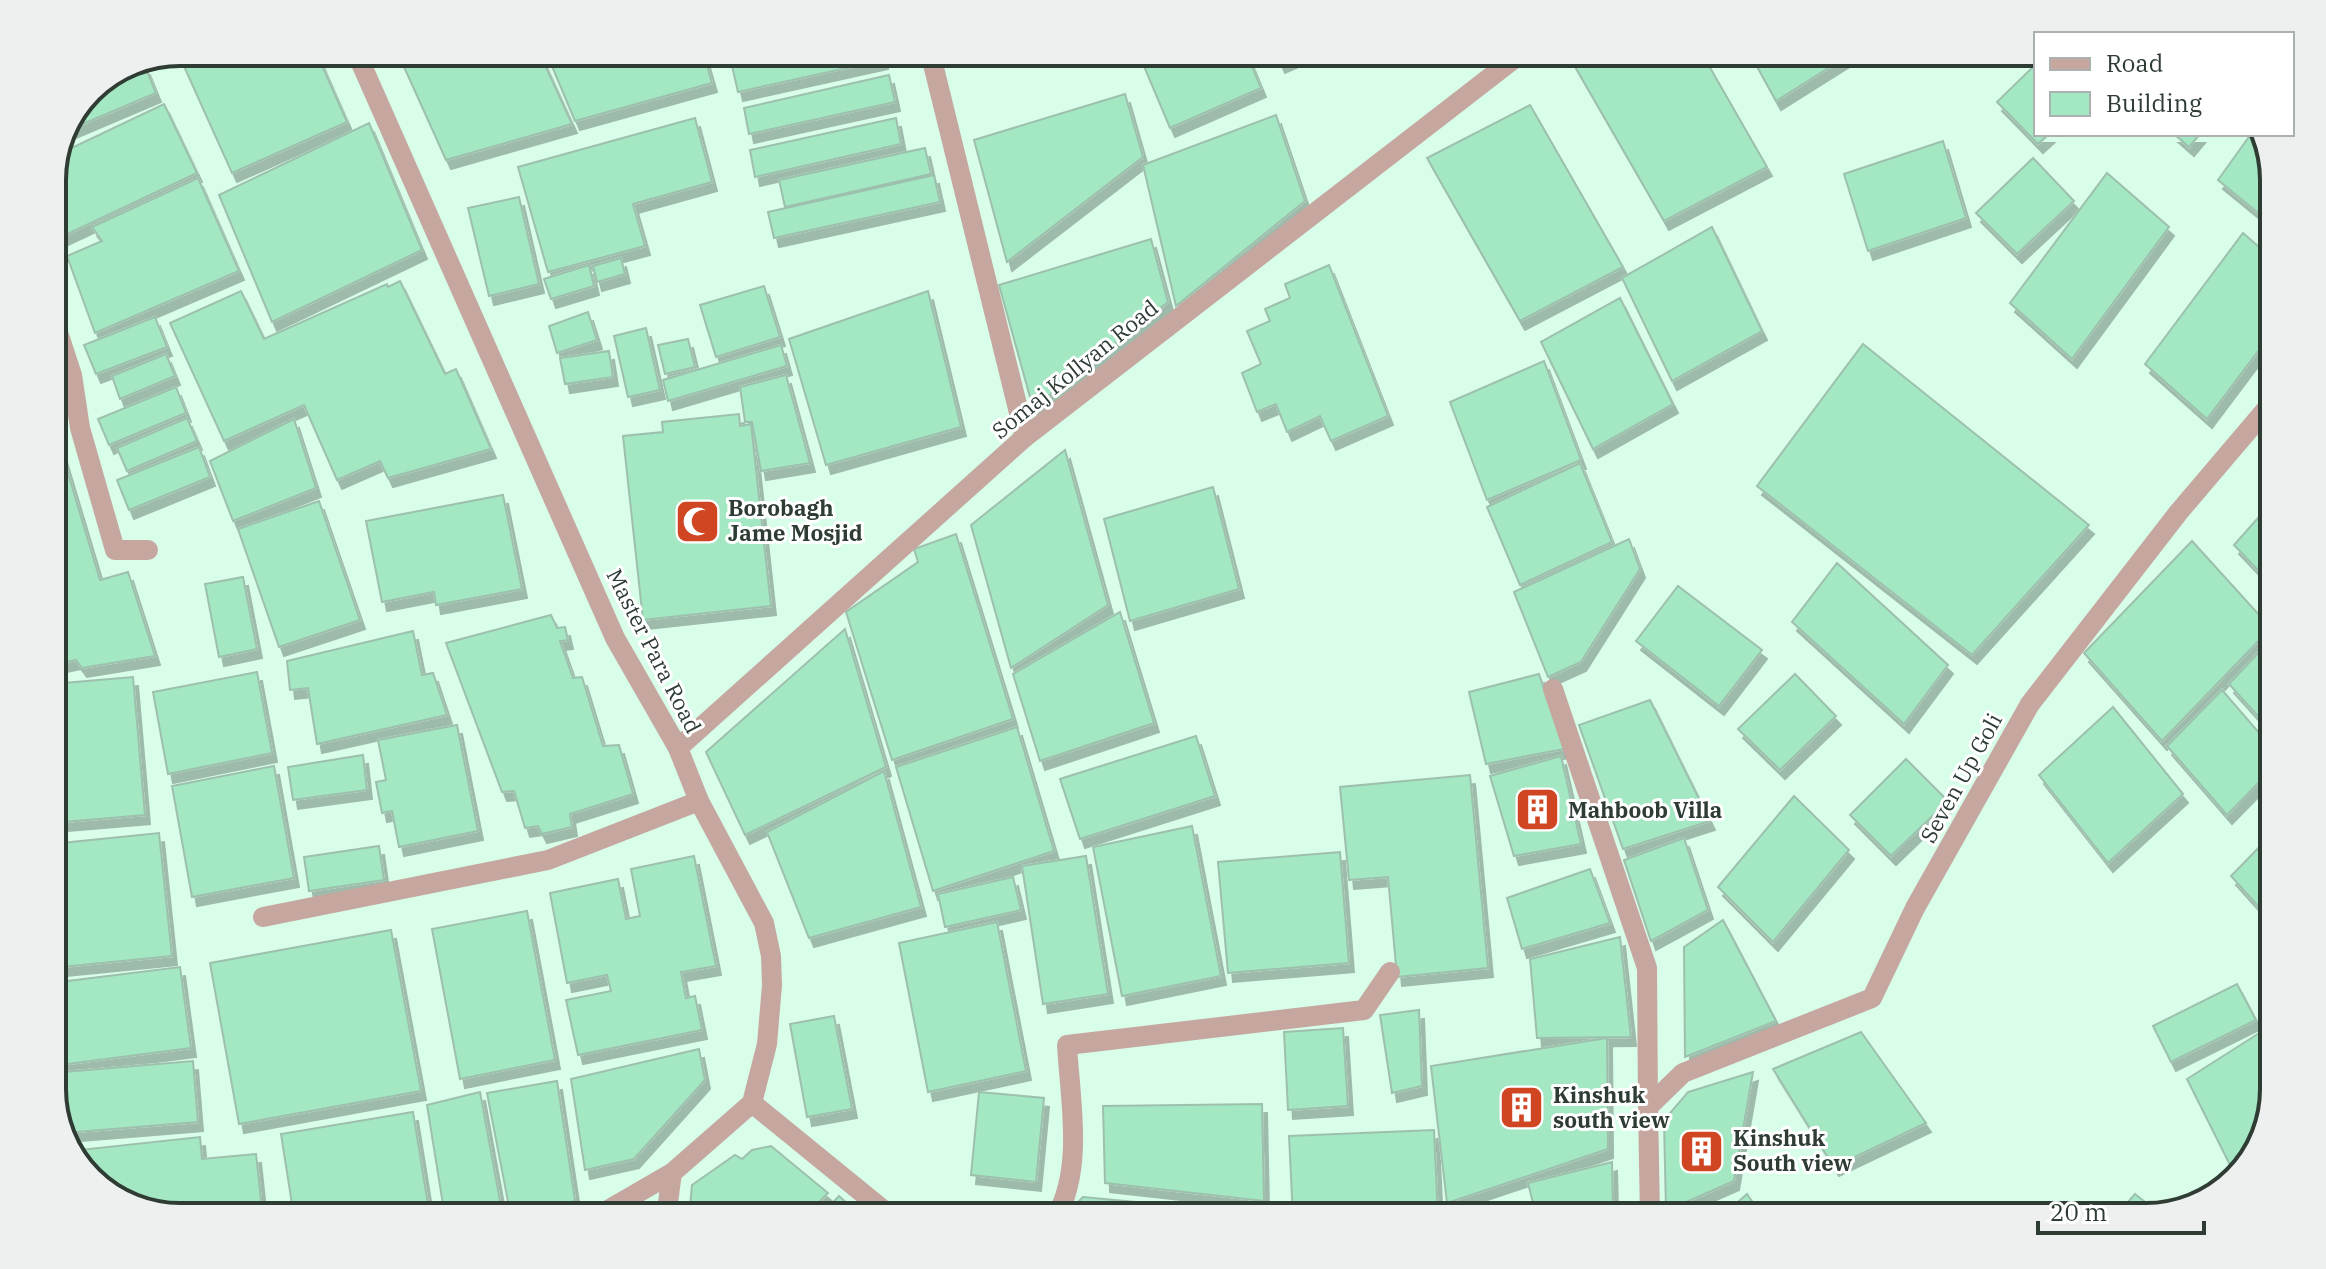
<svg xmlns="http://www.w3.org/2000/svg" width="2326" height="1269" font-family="'IBM Plex Serif',serif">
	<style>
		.building { fill: #a3e7c3; stroke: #9dc0ad; stroke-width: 2; filter: url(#shadow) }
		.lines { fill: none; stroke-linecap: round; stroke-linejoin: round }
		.street { stroke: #c5a79f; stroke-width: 20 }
		.labels { text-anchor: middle; stroke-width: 6; stroke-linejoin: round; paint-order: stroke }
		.street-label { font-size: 22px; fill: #2e3c34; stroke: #fff }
		.poi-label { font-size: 22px; font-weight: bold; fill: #2e3c34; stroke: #fff; text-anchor: start }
		.rim { fill: none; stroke: #2e3c34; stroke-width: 4 }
	</style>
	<defs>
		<filter id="shadow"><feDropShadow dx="5" dy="9" stdDeviation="0" flood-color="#0004"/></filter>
	</defs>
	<rect width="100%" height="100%" fill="#d8fde9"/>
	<g class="building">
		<polygon points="316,52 347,122 232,173 178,53"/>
		<polygon points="415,52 539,52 572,124 446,160 400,58"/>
		<polygon points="546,52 703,52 712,83 575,121"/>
		<polygon points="794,52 881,52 883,60 738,92 732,66"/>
		<polygon points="1138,52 1246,52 1261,88 1170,128"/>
		<polygon points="1275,52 1307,52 1280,64"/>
		<polygon points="1582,52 1701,52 1767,167 1664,221 1570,58"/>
		<polygon points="1749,52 1854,52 1776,101"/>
		<polygon points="2036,64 2036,134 2049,134 2038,144 1997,102"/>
		<polygon points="145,66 156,93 71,129 90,89"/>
		<polygon points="889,75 895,102 749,134 744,108"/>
		<polygon points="1125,94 1143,157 1007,262 974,140"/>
		<polygon points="164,104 197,173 57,239 52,229 52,172 61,153"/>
		<polygon points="1530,105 1623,267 1520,321 1427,158"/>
		<polygon points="1276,115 1305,201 1176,306 1143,165"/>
		<polygon points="695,118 712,182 633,204 645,246 548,272 518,167"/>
		<polygon points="896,118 901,144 755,177 750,150"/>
		<polygon points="369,123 422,250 272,322 219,195"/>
		<polygon points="2174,134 2200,134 2189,147"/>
		<polygon points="2251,134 2261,134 2274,172 2274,226 2218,180"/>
		<polygon points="1943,141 1966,218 1868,251 1844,174"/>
		<polygon points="925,148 931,174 785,207 779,180"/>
		<polygon points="2033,158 2074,201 2017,254 1976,213"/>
		<polygon points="2107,173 2169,227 2072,359 2010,303"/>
		<polygon points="934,175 940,202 774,238 768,212"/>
		<polygon points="198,178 239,271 95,333 67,256 102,241 92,227"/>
		<polygon points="519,197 539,284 489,296 468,208"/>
		<polygon points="1712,227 1762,331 1672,381 1622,278"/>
		<polygon points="2243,233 2274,260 2274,330 2207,419 2145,364"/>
		<polygon points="1151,239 1168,302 1033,408 999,285"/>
		<polygon points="621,258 625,274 597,282 593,266"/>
		<polygon points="589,265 594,286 551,299 544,279"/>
		<polygon points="1329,265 1388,416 1331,441 1320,416 1287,432 1276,404 1257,412 1242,373 1261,364 1247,331 1270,321 1265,309 1290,298 1285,284"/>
		<polygon points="400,281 445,374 456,369 491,449 388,478 380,461 337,480 304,405 224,441 170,323 241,291 264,339 387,284 388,287"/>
		<polygon points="764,286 780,337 716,357 700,305"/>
		<polygon points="928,291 961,427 826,465 789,339"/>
		<polygon points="1620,298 1673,404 1593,449 1541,342"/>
		<polygon points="588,312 597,340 557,353 549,326"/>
		<polygon points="155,317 167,347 96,374 84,345"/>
		<polygon points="646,328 660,390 628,397 614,336"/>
		<polygon points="688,339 695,367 665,374 658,345"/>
		<polygon points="1863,344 2089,525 1972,655 1757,486"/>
		<polygon points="781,345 787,366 668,401 663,380"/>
		<polygon points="609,351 613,377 565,384 560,358"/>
		<polygon points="166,354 175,376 120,399 112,376"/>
		<polygon points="1544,361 1581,460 1487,500 1450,402"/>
		<polygon points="786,375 810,463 761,471 752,422 745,422 740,387"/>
		<polygon points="176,387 186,413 109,445 98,419"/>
		<polygon points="739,414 740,426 751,424 771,606 643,620 623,436 663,432 662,422"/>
		<polygon points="187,418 197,441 127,471 117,448"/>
		<polygon points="294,419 316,488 233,521 210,461"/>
		<polygon points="52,420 100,580 128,572 155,656 82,668 76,660 52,665"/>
		<polygon points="199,447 210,477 129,510 117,480"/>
		<polygon points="1065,450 1108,605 1011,668 971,525"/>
		<polygon points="1580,463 1612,542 1520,585 1487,507"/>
		<polygon points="1213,487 1239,589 1130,621 1104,519"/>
		<polygon points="503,495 522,589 436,605 434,592 382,602 366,521"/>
		<polygon points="2274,500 2274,587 2234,545"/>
		<polygon points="319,501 360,620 279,647 238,529"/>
		<polygon points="956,534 1013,719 892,760 846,612 918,562 914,549"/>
		<polygon points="1629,539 1640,569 1581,662 1548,677 1514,592"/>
		<polygon points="2192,541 2271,628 2162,741 2084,653"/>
		<polygon points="1837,563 1948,665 1904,724 1792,622"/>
		<polygon points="243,577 257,649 219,657 205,584"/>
		<polygon points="1678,586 1762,650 1719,706 1636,641"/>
		<polygon points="1120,612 1154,723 1040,761 1013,674"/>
		<polygon points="551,615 557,628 565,627 568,640 560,641 573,678 582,677 603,746 619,745 633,794 570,814 572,827 542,834 538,826 525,828 514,791 502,792 446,643"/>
		<polygon points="845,629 886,767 745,835 706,752"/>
		<polygon points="413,631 422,675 433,673 447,715 317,744 308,688 290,690 287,661"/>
		<polygon points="2272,638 2274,640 2274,734 2229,684"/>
		<polygon points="257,672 272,753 168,774 153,692"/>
		<polygon points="1539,674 1564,749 1486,764 1469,692"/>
		<polygon points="1795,674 1836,716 1780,770 1738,729"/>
		<polygon points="133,677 145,815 52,823 52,684"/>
		<polygon points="2222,690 2274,750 2274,767 2227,815 2167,746"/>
		<polygon points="1650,700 1710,821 1623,849 1579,725"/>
		<polygon points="2113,707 2183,794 2108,863 2039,775"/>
		<polygon points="457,725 478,831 399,847 392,811 382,813 376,782 386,780 378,740"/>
		<polygon points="1017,727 1054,851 933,891 896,767"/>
		<polygon points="1196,736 1215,796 1080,839 1060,779"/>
		<polygon points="363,755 367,790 293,800 288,767"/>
		<polygon points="1561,756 1581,844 1514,856 1490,776"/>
		<polygon points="1906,759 1948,801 1891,856 1850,815"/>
		<polygon points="274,766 294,878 192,897 172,786"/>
		<polygon points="884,771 921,907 809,938 767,832"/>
		<polygon points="1470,775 1488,968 1397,977 1388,877 1349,880 1340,787"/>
		<polygon points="1794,796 1849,850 1773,942 1718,887"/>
		<polygon points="1192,826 1221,976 1122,996 1093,847"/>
		<polygon points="2274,832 2274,924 2231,876"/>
		<polygon points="159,833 172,956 52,968 52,844"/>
		<polygon points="1684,838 1708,910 1651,941 1624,860"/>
		<polygon points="379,846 384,880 309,891 304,857"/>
		<polygon points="1340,852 1349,963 1228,973 1218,862"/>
		<polygon points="694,856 716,966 681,972 686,998 695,996 702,1030 578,1055 566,1000 611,991 607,975 567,983 550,893 618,879 626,919 640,916 631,869"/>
		<polygon points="1086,856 1108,994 1043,1004 1022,866"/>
		<polygon points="1590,869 1610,923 1522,949 1507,898"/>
		<polygon points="1013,877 1021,910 945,927 938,894"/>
		<polygon points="527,911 555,1060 460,1079 432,929"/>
		<polygon points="1723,920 1776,1021 1685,1057 1684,947"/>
		<polygon points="997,922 1026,1071 928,1092 899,943"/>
		<polygon points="391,930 421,1091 239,1124 210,963"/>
		<polygon points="1620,937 1631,1037 1537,1038 1530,959"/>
		<polygon points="180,967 191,1048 52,1066 52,983"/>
		<polygon points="2237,984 2256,1020 2171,1062 2153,1026"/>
		<polygon points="1419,1010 1422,1086 1392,1093 1380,1015"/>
		<polygon points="834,1016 852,1109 807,1117 790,1024"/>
		<polygon points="1343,1028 1348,1106 1288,1110 1284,1032"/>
		<polygon points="1861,1032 1926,1123 1834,1167 1773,1069"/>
		<polygon points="2261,1032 2274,1066 2274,1089 2261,1146 2235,1175 2187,1079"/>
		<polygon points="1607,1038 1608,1149 1447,1203 1431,1066"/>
		<polygon points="699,1049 705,1080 634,1159 585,1170 571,1079"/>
		<polygon points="193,1061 198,1122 64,1133 52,1098 52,1073"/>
		<polygon points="1753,1072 1734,1181 1666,1211 1664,1120 1688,1092"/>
		<polygon points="557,1081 575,1200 553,1217 511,1217 487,1093"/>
		<polygon points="480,1092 503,1217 445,1217 427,1105"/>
		<polygon points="979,1092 1044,1098 1036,1182 971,1175"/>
		<polygon points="1262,1104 1264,1201 1105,1183 1103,1106"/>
		<polygon points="413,1112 430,1217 294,1217 281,1134"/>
		<polygon points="1434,1130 1438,1217 1293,1217 1289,1136"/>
		<polygon points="200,1137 202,1159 256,1154 262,1209 180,1217 123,1204 74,1161 70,1151"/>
		<polygon points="771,1146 828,1193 804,1217 689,1217 692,1185 735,1155 742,1159 752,1150"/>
		<polygon points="1612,1162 1613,1202 1536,1215 1528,1183"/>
		<polygon points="1747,1194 1763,1217 1721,1217"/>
		<polygon points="2135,1194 2159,1213 2147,1217 2115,1217"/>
		<polygon points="839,1196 862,1217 819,1217"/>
		<polygon points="1083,1197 1262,1214 1262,1217 1063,1217"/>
		<polygon points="1628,1212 1628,1217 1584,1217"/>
	</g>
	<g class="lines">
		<g class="street">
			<polyline points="356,52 615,638 678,748 699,801 764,923 771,956 772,985 767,1044 752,1103 672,1173 596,1217"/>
			<polyline points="930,52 1025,437"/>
			<polyline points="52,314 72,375 80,428 115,550 148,550"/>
			<polyline points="1553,689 1647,968 1648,1107"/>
			<polyline points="678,748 1025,437 1523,52"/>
			<polyline points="263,917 548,860 699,801"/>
			<polyline points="752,1103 892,1217"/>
			<polyline points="666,1217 672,1173"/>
			<path d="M1056,1217C1084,1167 1070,1100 1067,1045L1364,1010L1390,972"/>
			<polyline points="1650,1217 1648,1107 1683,1073 1872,998 1915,908 2030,704 2178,513 2274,400"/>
		</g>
	</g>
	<defs>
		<symbol id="mosque-square" viewBox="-11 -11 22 22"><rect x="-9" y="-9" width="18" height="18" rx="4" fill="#d04623" stroke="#fff"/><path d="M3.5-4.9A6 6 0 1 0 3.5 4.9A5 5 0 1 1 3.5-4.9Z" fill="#fff"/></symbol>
		<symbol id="building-square" viewBox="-11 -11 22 22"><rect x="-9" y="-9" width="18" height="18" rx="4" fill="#d04623" stroke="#fff"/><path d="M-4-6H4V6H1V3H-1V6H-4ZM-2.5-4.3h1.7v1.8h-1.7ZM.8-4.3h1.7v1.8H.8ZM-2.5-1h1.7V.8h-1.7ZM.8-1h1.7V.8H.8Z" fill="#fff"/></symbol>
	</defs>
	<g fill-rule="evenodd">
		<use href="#mosque-square" x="672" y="496" width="51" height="51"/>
		<use href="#building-square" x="1512" y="784" width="51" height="51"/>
		<use href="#building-square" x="1496" y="1082" width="51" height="51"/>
		<use href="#building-square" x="1676" y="1126" width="51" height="51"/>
	</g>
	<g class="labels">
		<g class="street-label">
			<text transform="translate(1075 369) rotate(-39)" y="8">Somaj Kollyan Road</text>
			<text transform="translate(654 651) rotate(63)" y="8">Master Para Road</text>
			<text transform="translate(1961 778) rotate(-61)" y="8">Seven Up Goli</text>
		</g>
		<g class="poi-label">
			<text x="728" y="516">Borobagh<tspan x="728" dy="25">Jame Mosjid</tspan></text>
			<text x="1568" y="818">Mahboob Villa</text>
			<text x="1553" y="1103">Kinshuk<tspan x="1553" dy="25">south view</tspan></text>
			<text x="1733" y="1146">Kinshuk<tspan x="1733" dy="25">South view</tspan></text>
		</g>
	</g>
	<path d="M0 0H2326V1269H0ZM180 66H2146A114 114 0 0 1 2260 180V1089A114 114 0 0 1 2146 1203H180A114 114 0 0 1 66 1089V180A114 114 0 0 1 180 66Z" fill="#eeefef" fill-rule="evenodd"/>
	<path class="rim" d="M180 66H2146A114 114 0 0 1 2260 180V1089A114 114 0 0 1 2146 1203H180A114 114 0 0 1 66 1089V180A114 114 0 0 1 180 66Z"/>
	<rect x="2034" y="32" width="260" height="104" fill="#ffffff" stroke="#abb1ae" stroke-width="2"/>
	<rect x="2050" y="58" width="40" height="12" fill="#c5a79f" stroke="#abb1ae" stroke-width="2"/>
	<text x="2106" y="72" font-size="24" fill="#2e3c34">Road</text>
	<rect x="2050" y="92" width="40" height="24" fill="#a3e7c3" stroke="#abb1ae" stroke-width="2"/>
	<text x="2106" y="112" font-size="24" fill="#2e3c34">Building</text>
	<path d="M2038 1221v12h166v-12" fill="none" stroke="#2e3c34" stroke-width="4"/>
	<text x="2050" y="1221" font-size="24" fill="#2e3c34" stroke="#ffffff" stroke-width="6" paint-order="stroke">20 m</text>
</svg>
